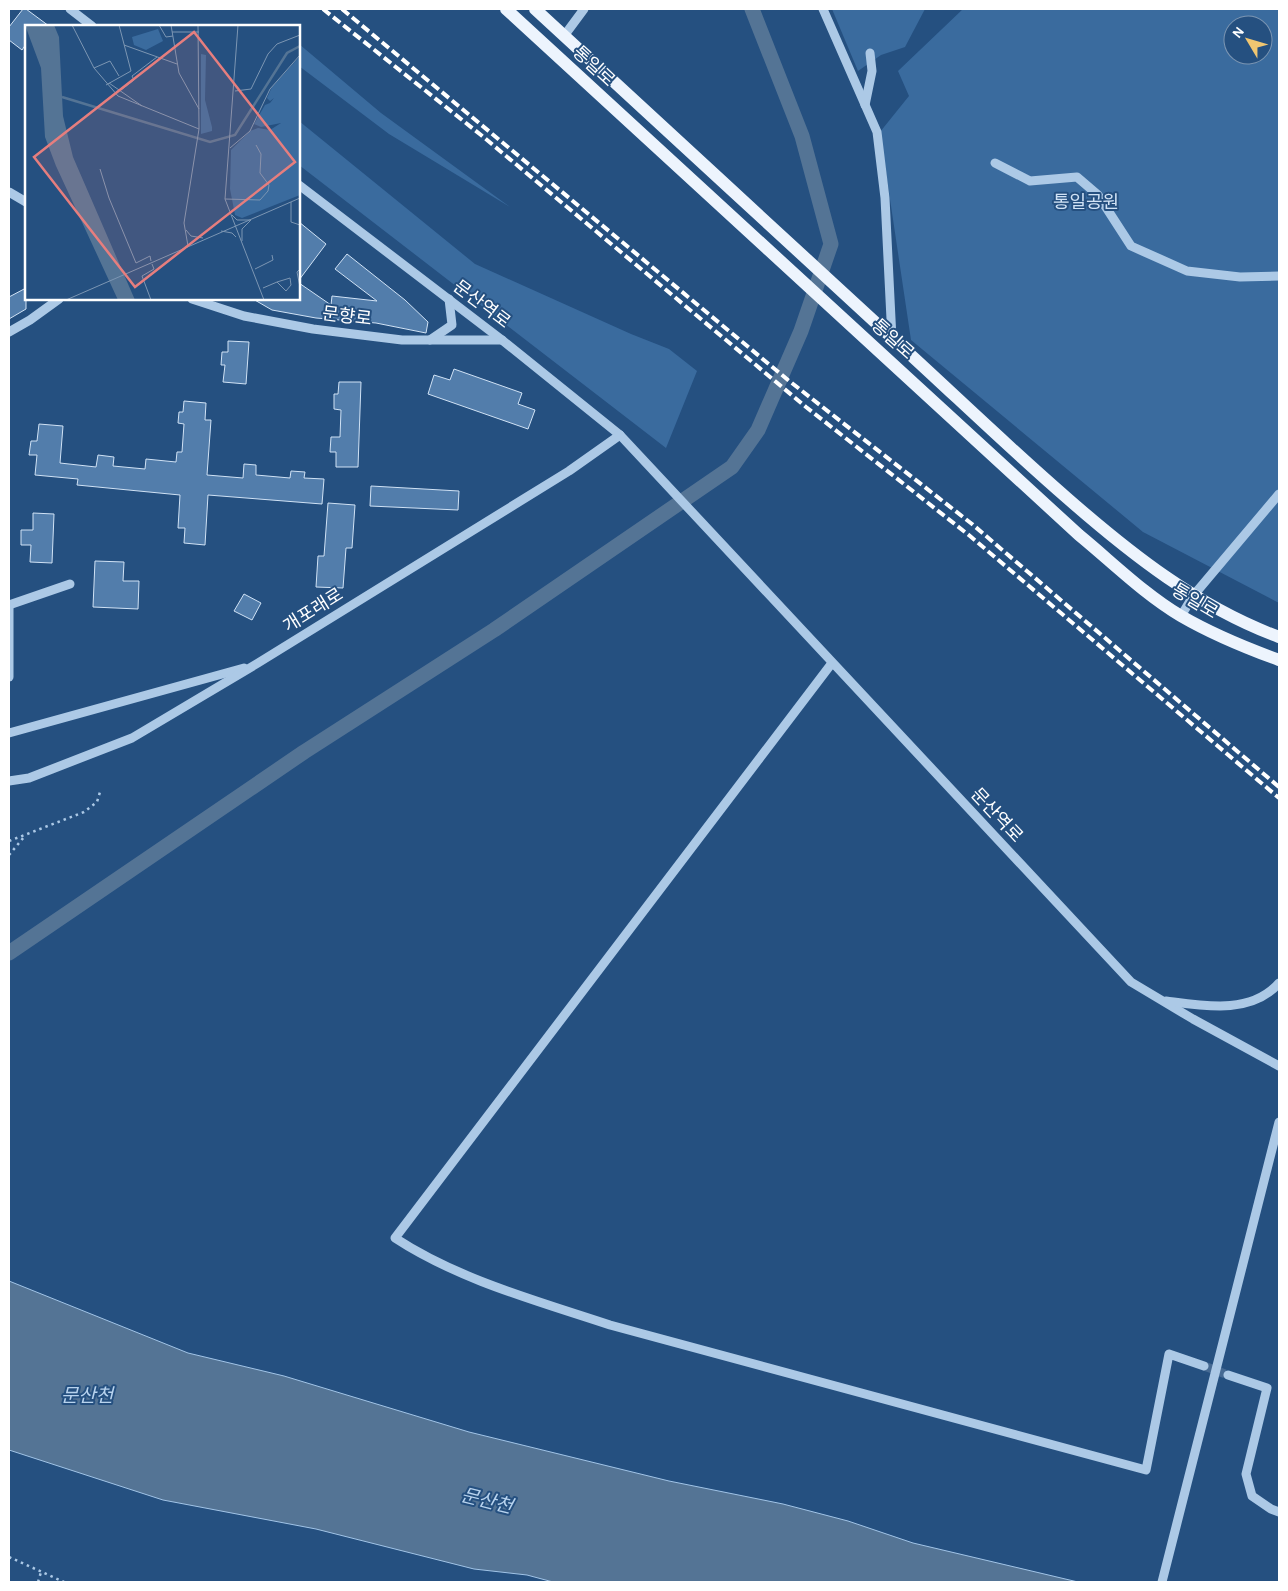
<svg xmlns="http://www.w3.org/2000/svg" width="1288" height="1591" font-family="'Alegreya Sans','Noto Sans KR',sans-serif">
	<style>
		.green { fill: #3a6b9e; fill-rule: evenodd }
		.water { fill: #547495; stroke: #a1c4e7 }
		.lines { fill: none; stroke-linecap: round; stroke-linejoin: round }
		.canal { stroke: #547495; stroke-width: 15 }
		.building { fill: #527dab; stroke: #d0e2f5 }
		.minor-tunnel { stroke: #466a93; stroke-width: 9; stroke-dasharray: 9 4.5; stroke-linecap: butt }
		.path { stroke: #acc9e6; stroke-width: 2.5; stroke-dasharray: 2.5 4; stroke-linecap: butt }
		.minor { stroke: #acc9e6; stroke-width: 9 }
		.major { stroke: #edf4fd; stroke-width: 12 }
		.rail { stroke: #fff; stroke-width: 4; stroke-dasharray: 9 4; stroke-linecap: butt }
		.labels { text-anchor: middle; stroke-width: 4; stroke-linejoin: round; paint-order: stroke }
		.street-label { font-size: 18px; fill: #fff; stroke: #255080 }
		.park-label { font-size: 18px; fill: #d0e2f5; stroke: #255080 }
		.water-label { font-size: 19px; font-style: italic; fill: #b8d3ee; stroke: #255080 }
		.inset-river { fill: none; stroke: #547495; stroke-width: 2.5 }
		.inset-road { fill: none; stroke: #7c96b3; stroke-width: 1 }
		.view { fill: #e67e7e; fill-opacity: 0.15; stroke: #e67e7e; stroke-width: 2.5 }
		.inset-edge { fill: none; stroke: #fff; stroke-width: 2.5 }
	</style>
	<rect width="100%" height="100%" fill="#255080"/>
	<g class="green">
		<polygon points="832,9 925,9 905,47 881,55 858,71"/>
		<path d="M963,9H1279V603L1143,532L911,340L880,132L909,96L898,71ZM1233,25H1263V55H1233Z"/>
		<polygon points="299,44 381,113 510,207 389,134 299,66"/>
		<polygon points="299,121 475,264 631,334 669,349 697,371 666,448 299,165"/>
	</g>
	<polygon class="water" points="9,1281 188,1353 284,1376 469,1432 669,1481 783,1504 848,1521 913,1543 1078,1582 553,1582 527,1575 474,1569 316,1529 163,1500 9,1450"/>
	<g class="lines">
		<polyline class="canal" points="9,953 304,752 494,630 732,467 758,430 801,331 831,244 802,136 752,9"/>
	</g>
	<g class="building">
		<polygon points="23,9 26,9 49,26 26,26 26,44 22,50 9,40 9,27"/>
		<polygon points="299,222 326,244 299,280"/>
		<polygon points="347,254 405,300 428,322 426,333 376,323 316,318 272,310 253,299 299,299 299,283 331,305 332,296 377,301 335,269"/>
		<polygon points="26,288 26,309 9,319 9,297"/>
		<polygon points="228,341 249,342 246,384 223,382 225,365 221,365 222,352 228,352"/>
		<polygon points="454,369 522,393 518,404 535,410 528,429 428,394 434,375 450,380"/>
		<polygon points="339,382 361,382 358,467 336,467 336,452 330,452 331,437 340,437 341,410 334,409 334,394 338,394"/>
		<polygon points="184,401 206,403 205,420 211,420 207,475 243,478 244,464 256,465 256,475 290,478 291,471 305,472 304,478 324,479 322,504 208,495 205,545 184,543 185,528 178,528 180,495 77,485 78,479 35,475 37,455 29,455 31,441 37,441 39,424 63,426 60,463 96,467 98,455 114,457 113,466 145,469 146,459 176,462 177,452 182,452 184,424 178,423 179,412 183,412"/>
		<polygon points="371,486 459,491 458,510 370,506"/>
		<polygon points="328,503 355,505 352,548 346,548 343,588 316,587 318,556 324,556"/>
		<polygon points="33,513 54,514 52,563 30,562 31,545 21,545 21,530 33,530"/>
		<polygon points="95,561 124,562 123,581 139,581 138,609 93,607"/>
		<polygon points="244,594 261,603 252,620 234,611"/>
	</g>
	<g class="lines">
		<polyline class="minor-tunnel" points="1204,1366 1228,1375"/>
		<g class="path">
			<polyline points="9,841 84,812 97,802 100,792"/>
			<polyline points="9,855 24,837"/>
			<polyline points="9,1557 64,1582"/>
			<polyline points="38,1582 41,1572"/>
		</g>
		<g class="minor">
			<polyline points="70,9 92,26"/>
			<polyline points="823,9 877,132 885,198 892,339"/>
			<polyline points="564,36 584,9"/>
			<polyline points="865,105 872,71 870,53"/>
			<polyline points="995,163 1030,181 1077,177 1098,195 1131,246 1187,271 1240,277 1279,276"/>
			<polyline points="299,185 502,340 620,435 1131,982 1193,1019 1279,1066"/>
			<polyline points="9,192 26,202"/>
			<polyline points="192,299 244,316 313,329 402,340 502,340"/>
			<polyline points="9,332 30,320 59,299"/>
			<polyline points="430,340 452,325 449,299"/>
			<polyline points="9,605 9,677"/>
			<polyline points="9,605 70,584"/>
			<polyline points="1181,616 1193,596 1279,494"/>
			<path d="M832,663L395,1238C459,1280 538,1301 610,1325L1146,1470L1169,1354L1204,1366"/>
			<polyline points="9,733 244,668"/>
			<polyline points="9,781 29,778 132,738 258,663 569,471 620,435"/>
			<path d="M1166,1001C1204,1006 1251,1015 1279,983"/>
			<polyline points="1228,1375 1267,1388 1246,1474 1252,1496 1271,1509 1279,1512"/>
			<polyline points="1162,1582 1279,1122"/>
		</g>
		<g class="major">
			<path d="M506,9L1079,535C1112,562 1144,594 1181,616C1212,634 1246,648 1279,660"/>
			<path d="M535,9C661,125 788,242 914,358C965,405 1015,453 1067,498C1131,554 1198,607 1279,637"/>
		</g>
		<g class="rail">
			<polyline points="323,9 481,135 806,407 970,536 1279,798"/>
			<polyline points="342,9 788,380 972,524 1279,787"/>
		</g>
	</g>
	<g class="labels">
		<g class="street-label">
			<text transform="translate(594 66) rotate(43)" y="6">통일로</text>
			<text transform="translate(482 304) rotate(37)" y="6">문산역로</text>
			<text transform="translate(347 316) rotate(7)" y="6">문향로</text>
			<text transform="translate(893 339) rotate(42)" y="6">통일로</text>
			<text transform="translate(1195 601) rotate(31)" y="6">통일로</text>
			<text transform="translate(313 610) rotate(-32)" y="6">개포래로</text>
			<text transform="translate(997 815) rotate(47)" y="6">문산역로</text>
		</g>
		<g class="park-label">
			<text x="1086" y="208">통일공원</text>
		</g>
		<g class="water-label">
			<text x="87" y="1402">문산천</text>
			<text transform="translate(487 1500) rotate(14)" y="7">문산천</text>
		</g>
	</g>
	<g transform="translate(25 25)">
		<rect width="275" height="275" fill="#255080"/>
		<path d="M133,4L138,16L121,25L109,20L107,12ZM176,29L181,30L180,75L187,102V106L176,109ZM275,31V170L217,193L210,190L205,164L206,125L225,106L233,103L245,105L256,98L236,102L229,99L240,80L245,78L249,73L245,76L242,73L247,62Z" fill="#3a6b9e"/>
		<path d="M0,0H29L34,12L38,91L48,132L110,275H93L31,141L20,112L16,43Z" fill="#547495"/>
		<path class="inset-river" d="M37,72L185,117L210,110L262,28L275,21"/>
		<path class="inset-road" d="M47,0L69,43L93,71L174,104M134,0L141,12L148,11M146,0L154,48L174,84M213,0L200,174L239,275M147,7H174M99,20L152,39M69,43L85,36L94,51M84,58L117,81M81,60L106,46L94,0M96,65L109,55L107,51L132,32M210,66L226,64L243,29L252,19L275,10M205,123L225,106L245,64L275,30M75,144L84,173L111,238L125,231L126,236M200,174L235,175L243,166L244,160L235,148L236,129L231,120M266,177V197L275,200M207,190L212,195H225M161,205L166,211L178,213M196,206L207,208L211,212M217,216V204L226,195M163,221L159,198L174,104L173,0M230,244L248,235L247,230M275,244L272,247L275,262M238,263L252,257L265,253L266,260L261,266L252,257M41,275L275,173M126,275L117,251L129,244L127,239"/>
		<path class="view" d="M169,7L270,137L110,262L9,132Z"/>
		<rect width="275" height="275" class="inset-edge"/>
	</g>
	<rect width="1288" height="1591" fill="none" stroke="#ffffff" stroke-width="20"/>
	<g transform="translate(1248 40) rotate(308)"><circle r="24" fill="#255080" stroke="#7c96b3"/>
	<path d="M0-4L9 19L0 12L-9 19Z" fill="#f0c671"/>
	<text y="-8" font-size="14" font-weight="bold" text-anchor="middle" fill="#ffffff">N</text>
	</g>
</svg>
